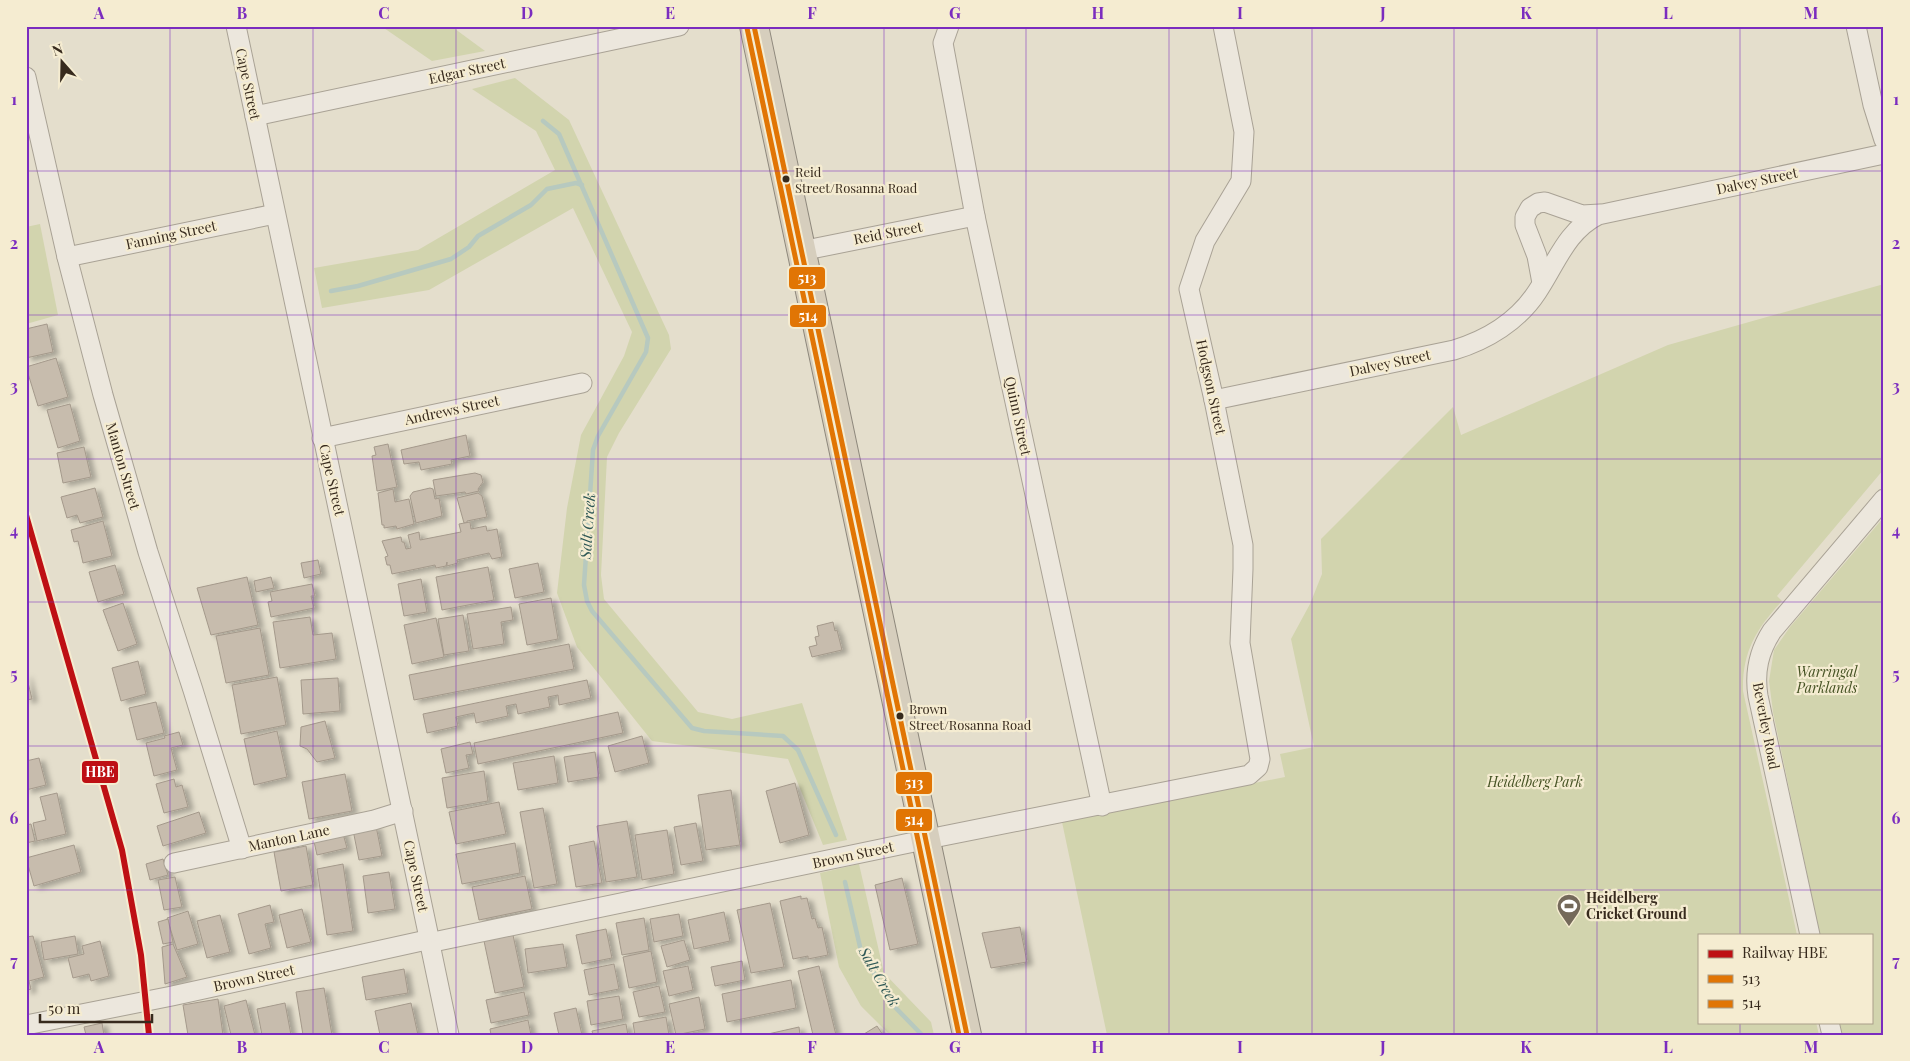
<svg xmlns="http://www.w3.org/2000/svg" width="1910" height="1061" font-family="'Playfair Display',serif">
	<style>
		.green { fill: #d2d4ae }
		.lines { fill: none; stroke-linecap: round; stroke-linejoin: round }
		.stream { stroke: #b7c9bf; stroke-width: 4.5 }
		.building { fill: #c7bcad; stroke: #a4998b; filter: url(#shadow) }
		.minor-casing { stroke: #a9a295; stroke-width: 21 }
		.highway-casing { stroke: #8e887c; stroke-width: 30 }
		.minor { stroke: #ece7dd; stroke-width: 19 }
		.highway { stroke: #d6cebd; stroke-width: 28 }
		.bus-1-casing { stroke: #f5ecd1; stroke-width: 9 }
		.bus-2-casing { stroke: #f5ecd1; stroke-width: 9 }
		.bus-1 { stroke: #e17504; stroke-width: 5 }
		.bus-2 { stroke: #e17504; stroke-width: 5 }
		.rail-1-casing { stroke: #f5ecd1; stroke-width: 10 }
		.rail-1 { stroke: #be1014; stroke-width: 6 }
		.grid { fill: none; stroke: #7b2cbf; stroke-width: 1; stroke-opacity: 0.55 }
		.bus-dot { fill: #372a1d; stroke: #f5ecd1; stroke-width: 2 }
		.labels { text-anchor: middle; stroke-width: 4.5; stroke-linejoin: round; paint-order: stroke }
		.bus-label { font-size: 13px; fill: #372a1d; stroke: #f5ecd1; text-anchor: start }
		.street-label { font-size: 14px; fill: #372a1d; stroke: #f5ecd1 }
		.park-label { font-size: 14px; font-style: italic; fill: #465324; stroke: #f5ecd1 }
		.poi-label { font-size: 14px; font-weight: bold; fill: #372a1d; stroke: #f5ecd1; text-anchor: start }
		.water-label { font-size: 15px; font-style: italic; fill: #2d5755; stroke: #f5ecd1 }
		.line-badge { stroke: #f5ecd1; stroke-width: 2 }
		.badge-label { font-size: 14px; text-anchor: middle; font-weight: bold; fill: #fff }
		.neatline { fill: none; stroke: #7b2cbf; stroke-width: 2 }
		.grid-label { font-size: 16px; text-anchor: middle; font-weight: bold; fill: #7b2cbf }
	</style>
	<defs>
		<filter id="shadow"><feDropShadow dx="5.5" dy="3" stdDeviation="2.5" flood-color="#0004"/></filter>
	</defs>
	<rect width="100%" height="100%" fill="#e4decc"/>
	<g class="green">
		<polygon points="381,26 451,26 485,51 432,61"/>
		<polygon points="515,78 569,120 669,335 671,349 619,433 607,457 601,575 604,599 698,712 732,719 802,703 847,840 823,845 788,759 652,741 577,647 557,593 567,508 581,435 624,356 632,332 573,208 429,290 322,308 314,268 418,250 555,170 536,131 472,89"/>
		<polygon points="40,224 58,315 26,324 26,227"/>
		<path d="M1884,284V469L1777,596L1782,601C1756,629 1742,652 1743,691L1797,935H1699V1022H1816L1819,1035H1107L1062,822L1285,777L1280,754L1314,747L1291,639L1310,604L1322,574L1321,539L1453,407L1461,435L1668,345Z"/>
		<polygon points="1884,517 1884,1035 1842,1035 1839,1022 1871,1022 1871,935 1820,935 1773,712 1769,681 1774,650 1790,627"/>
		<polygon points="859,864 884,973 931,1022 934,1035 890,1035 861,1006 839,967 820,873"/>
	</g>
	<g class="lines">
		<g class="stream">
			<polyline points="543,121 559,134 648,338 646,352 598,436 593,450 584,585 587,601 592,611 692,728 704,731 783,736 798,750 836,835"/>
			<polyline points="331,291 358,286 451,259 469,247 478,236 531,205 547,189 576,183 582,185"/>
			<polyline points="845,882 861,951 893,1005 922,1035"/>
		</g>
	</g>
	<g class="building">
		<polygon points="47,324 53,352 26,358 26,329"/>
		<polygon points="56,358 68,397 38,406 26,367"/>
		<polygon points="70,404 80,441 58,448 47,410"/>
		<polygon points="466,435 470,456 451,460 452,464 421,470 419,462 404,464 401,450"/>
		<polygon points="388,444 397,487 377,491 372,456 376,455 374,447"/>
		<polygon points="84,447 91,477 63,483 57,453"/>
		<polygon points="475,473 481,475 483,482 478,489 479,491 466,494 465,492 436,496 433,480"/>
		<polygon points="95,488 103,517 80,523 77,515 67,518 61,497"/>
		<polygon points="430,488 433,489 435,499 439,498 442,516 416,523 410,496 413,492"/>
		<polygon points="393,489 395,502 409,499 414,524 397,529 396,526 384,528 384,525 382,525 378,493"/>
		<polygon points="478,493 482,496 487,517 467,521 467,523 464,523 457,498"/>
		<polygon points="103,521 112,556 83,563 78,541 74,542 71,530"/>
		<polygon points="470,522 471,529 486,526 487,531 497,529 502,557 492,559 489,553 457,560 458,563 447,566 447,562 446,566 436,568 435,565 392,574 390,565 387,565 385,557 388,556 382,541 401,537 402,542 404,542 406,549 411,548 408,535 419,532 420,540 461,532 459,524"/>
		<polygon points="318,560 321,574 304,578 301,563"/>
		<polygon points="538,563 544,592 515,598 509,569"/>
		<polygon points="115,565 124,594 98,602 89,572"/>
		<polygon points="488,567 494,600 442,610 436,577"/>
		<polygon points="247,577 258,625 211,635 197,588"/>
		<polygon points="271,577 274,588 256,592 254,581"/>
		<polygon points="421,579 427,612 404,616 398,584"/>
		<polygon points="312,584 315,596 311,596 314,608 271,617 268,602 272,601 270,592"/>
		<polygon points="551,598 558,639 527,645 519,604"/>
		<polygon points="123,603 137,644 118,651 103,610"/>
		<polygon points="511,607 513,620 501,622 504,644 473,649 467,614"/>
		<polygon points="463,615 469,651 444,655 438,619"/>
		<polygon points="310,617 313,635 332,633 336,659 280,668 273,622"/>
		<polygon points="436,618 444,657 412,664 404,625"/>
		<polygon points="833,622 835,631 837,630 842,650 812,657 809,647 817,645 815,637 819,636 817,626"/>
		<polygon points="260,628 269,675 226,683 216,636"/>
		<polygon points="569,644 574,669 414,700 409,675"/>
		<polygon points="138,661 146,694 121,701 112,668"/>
		<polygon points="26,674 32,699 26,700"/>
		<polygon points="277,677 286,725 241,734 232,685"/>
		<polygon points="338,678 340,711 303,714 301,680"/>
		<polygon points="587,680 591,698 559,705 558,695 548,697 550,707 518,714 516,704 506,706 508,716 476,723 474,713 456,717 458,726 427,733 423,714"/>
		<polygon points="156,702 164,733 137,740 129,708"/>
		<polygon points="618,712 623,733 478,764 474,743"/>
		<polygon points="325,721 335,758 317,762 307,749 300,746 301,727"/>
		<polygon points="277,731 287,777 254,785 244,739"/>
		<polygon points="179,732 183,745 171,748 177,770 154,776 146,743 165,738 164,736"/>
		<polygon points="642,736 649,763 615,772 608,746"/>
		<polygon points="470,742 473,754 466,755 469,768 446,773 441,749"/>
		<polygon points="595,752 599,777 568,782 564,757"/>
		<polygon points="554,756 558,783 518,790 513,763"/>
		<polygon points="39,758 46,785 26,790 26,761"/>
		<polygon points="484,771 488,801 447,808 442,778"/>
		<polygon points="345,774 352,811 309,819 302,782"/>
		<polygon points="174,779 176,787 182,785 188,807 164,813 156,784"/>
		<polygon points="795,783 809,835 780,843 766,791"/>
		<polygon points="731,790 740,845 706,850 698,795"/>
		<polygon points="57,793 66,834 37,841 33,823 46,820 40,797"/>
		<polygon points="499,802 506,834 456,844 449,812"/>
		<polygon points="543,808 557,884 534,888 520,812"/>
		<polygon points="199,812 206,833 163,846 157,826"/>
		<polygon points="627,821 637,877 606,882 597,826"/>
		<polygon points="696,823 703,861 681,865 674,827"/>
		<polygon points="31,824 35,841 26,843 26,825"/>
		<polygon points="376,826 382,856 359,860 353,830"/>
		<polygon points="342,830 347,848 317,855 313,837"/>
		<polygon points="667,830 674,874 642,880 635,835"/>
		<polygon points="594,841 602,883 576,887 569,846"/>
		<polygon points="515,843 520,873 462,884 456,854"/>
		<polygon points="74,845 81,872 34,886 26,858"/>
		<polygon points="306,846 313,885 281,891 274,852"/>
		<polygon points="163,859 168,875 150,880 146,864"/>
		<polygon points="343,864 353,931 327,935 317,869"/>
		<polygon points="389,872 395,909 368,913 363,876"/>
		<polygon points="525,876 532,909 479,920 472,887"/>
		<polygon points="175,877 182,907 164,910 158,880"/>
		<polygon points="902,878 918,944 890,950 875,885"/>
		<polygon points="801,896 801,899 807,898 812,919 815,918 818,928 822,927 828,955 808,959 808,956 793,959 780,901"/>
		<polygon points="770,903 784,967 751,973 737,910"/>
		<polygon points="270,905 274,922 265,924 271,948 249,954 238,914"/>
		<polygon points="302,909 311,942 287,948 279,915"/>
		<polygon points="188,911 198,944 177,950 167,918"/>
		<polygon points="724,912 730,941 694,949 688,920"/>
		<polygon points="679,914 683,936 654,942 650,919"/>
		<polygon points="220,915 230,952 207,958 197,921"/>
		<polygon points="644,918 649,950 622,955 616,923"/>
		<polygon points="168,919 173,942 163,944 158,922"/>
		<polygon points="1020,927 1027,962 991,968 982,933"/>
		<polygon points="606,929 612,958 582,964 576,935"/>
		<polygon points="513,935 524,987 495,993 484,941"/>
		<polygon points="33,936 44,977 29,981 31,989 26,991 26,937"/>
		<polygon points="75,936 78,954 44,960 41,942"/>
		<polygon points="684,940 690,960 667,967 661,946"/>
		<polygon points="100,941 109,976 91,981 89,974 73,978 68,958 84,954 82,946"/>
		<polygon points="173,944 187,977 165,984 162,947"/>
		<polygon points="563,944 567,967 528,973 525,949"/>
		<polygon points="651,951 657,982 629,988 623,957"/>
		<polygon points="742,961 745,980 715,986 711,967"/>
		<polygon points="614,964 619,989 589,995 584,970"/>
		<polygon points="688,966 693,990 669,996 663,971"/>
		<polygon points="819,966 836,1035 813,1035 798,971"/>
		<polygon points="404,969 408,993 366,1000 362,977"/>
		<polygon points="791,980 796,1008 727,1022 722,994"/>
		<polygon points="659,986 665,1012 639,1017 633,992"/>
		<polygon points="324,988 332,1035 303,1035 296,992"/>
		<polygon points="524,992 529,1015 491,1023 486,1000"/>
		<polygon points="619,996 623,1019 591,1025 587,1001"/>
		<polygon points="699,997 705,1029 676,1035 669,1004"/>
		<polygon points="218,999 223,1035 188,1035 183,1005"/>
		<polygon points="246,1000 255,1035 231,1035 224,1006"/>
		<polygon points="285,1003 291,1035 262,1035 257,1009"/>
		<polygon points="411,1003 418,1035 380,1035 375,1011"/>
		<polygon points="576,1008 582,1035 559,1035 554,1013"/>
		<polygon points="666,1017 669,1035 635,1035 633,1023"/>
		<polygon points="528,1020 531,1035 491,1035 490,1029"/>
		<polygon points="102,1023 104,1035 86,1035 84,1027"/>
		<polygon points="626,1024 628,1035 593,1035 592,1031"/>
		<polygon points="877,1026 883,1035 865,1035 864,1034"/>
		<polygon points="799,1027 800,1035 768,1035 768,1034"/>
	</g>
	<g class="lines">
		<defs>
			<g id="minor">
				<polyline points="236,26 428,933"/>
				<polyline points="949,26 943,43 975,216 1102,806"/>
				<polyline points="1856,26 1873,105 1884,140"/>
				<polyline points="26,77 67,257 103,395 148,552 193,690 242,849"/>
				<polyline points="255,116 679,26"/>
				<polyline points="801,251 975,216"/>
				<polyline points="67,257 275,214"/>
				<polyline points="1542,283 1537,256 1525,225 1525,217 1530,208 1538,203 1545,202 1582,215 1600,214"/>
				<path d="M1214,400L1454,350C1487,340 1518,321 1537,292C1556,264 1566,231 1598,215L1884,154"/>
				<polyline points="322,438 582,383"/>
				<polyline points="174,863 374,820 403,811"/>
				<path d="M1810,935L1758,696C1754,671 1759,651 1772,631L1884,499"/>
				<polyline points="438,941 943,836 1249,775 1258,767 1260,759 1240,643 1243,569 1243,545 1214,400 1189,289 1205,241 1241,181 1244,132 1223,26"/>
				<polyline points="431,949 449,1035"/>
				<polyline points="1829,1022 1832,1035"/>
				<polyline points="26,1025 172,996 422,941"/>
			</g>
			<polyline id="highway" points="754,26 967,1035"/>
		</defs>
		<use href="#minor" class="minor-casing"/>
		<use href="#highway" class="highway-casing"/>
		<use href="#minor" class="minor"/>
		<use href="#highway" class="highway"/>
		<defs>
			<polyline id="bus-1" points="754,26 967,1035"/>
			<polyline id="bus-2" points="747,28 959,1035"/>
		</defs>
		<use href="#bus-1" class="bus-1-casing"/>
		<use href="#bus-2" class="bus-2-casing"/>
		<use href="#bus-1" class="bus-1"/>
		<use href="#bus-2" class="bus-2"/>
		<defs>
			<polyline id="rail-1" points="26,515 122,850 141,955 149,1035"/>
		</defs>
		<use href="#rail-1" class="rail-1-casing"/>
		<use href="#rail-1" class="rail-1"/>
	</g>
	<path class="grid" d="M170,26V1035M313,26V1035M456,26V1035M598,26V1035M741,26V1035M884,26V1035M1026,26V1035M1169,26V1035M1312,26V1035M1454,26V1035M1597,26V1035M1740,26V935M26,171H1884M26,315H1884M26,459H1884M26,602H1884M26,746H1884M26,890H1884M1740,1022V1035"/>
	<defs>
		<symbol id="stadium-pin" viewBox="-11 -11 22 30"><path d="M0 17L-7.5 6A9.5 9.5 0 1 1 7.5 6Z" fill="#74695a" stroke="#f5ecd1"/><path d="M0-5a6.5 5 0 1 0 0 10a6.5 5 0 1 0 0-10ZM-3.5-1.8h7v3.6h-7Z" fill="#fff"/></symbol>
	</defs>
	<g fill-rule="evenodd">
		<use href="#stadium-pin" x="1555" y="892" width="28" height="38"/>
	</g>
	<g class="bus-dot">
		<circle cx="786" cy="179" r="4.5"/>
		<circle cx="900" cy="716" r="4.5"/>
	</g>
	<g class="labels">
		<g class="bus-label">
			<text x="795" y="177">Reid<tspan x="795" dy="16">Street/Rosanna Road</tspan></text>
			<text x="909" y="714">Brown<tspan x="909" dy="16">Street/Rosanna Road</tspan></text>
		</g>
		<g class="street-label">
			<text transform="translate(467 71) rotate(-12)" y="5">Edgar Street</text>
			<text transform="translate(248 84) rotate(78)" y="5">Cape Street</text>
			<text transform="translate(1757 181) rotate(-12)" y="5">Dalvey Street</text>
			<text transform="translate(888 233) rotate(-11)" y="5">Reid Street</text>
			<text transform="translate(171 235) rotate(-12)" y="5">Fanning Street</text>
			<text transform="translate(1390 363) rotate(-12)" y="5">Dalvey Street</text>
			<text transform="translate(1211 387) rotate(78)" y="5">Hodgson Street</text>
			<text transform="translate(452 410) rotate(-12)" y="5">Andrews Street</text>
			<text transform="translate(1018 416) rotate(78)" y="5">Quinn Street</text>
			<text transform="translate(123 466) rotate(74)" y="5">Manton Street</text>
			<text transform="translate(332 480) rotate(77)" y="5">Cape Street</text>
			<text transform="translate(1766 726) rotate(79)" y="5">Beverley Road</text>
			<text transform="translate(289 838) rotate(-12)" y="5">Manton Lane</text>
			<text transform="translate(853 855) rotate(-12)" y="5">Brown Street</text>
			<text transform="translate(416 876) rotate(78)" y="5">Cape Street</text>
			<text transform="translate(254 978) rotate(-12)" y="5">Brown Street</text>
		</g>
		<g class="park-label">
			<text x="1827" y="677">Warringal<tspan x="1827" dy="16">Parklands</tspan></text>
			<text x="1535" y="787">Heidelberg Park</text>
		</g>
		<g class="poi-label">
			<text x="1586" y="903">Heidelberg<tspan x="1586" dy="16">Cricket Ground</tspan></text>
		</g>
		<g class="water-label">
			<text transform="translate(588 526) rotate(-86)" y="5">Salt Creek</text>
			<text transform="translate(879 977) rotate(60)" y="5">Salt Creek</text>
		</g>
	</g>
	<g class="line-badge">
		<rect x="788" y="266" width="38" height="24" rx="5" fill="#e17504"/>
		<rect x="789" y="304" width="38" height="24" rx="5" fill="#e17504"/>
		<rect x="81" y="760" width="38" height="24" rx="5" fill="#be1014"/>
		<rect x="895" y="771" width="38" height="24" rx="5" fill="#e17504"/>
		<rect x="895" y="808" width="38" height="24" rx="5" fill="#e17504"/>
	</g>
	<g class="badge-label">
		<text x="807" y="283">513</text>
		<text x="808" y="321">514</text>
		<text x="100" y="777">HBE</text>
		<text x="914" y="788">513</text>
		<text x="914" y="825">514</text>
	</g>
	<rect width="1910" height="1061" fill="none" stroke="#f5ecd1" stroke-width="55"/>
	<rect x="1698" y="934" width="175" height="90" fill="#f5ecd1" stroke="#a99e89"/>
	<rect x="1708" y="950" width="25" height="8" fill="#be1014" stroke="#a99e89"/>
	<text x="1742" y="958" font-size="15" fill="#372a1d">Railway HBE</text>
	<rect x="1708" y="975" width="25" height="8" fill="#e17504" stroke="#a99e89"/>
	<text x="1742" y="984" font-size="15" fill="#372a1d">513</text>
	<rect x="1708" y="1000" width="25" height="8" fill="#e17504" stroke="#a99e89"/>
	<text x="1742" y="1008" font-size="15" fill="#372a1d">514</text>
	<g transform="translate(62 62) rotate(340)" stroke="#f5ecd1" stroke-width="4" paint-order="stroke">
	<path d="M0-4L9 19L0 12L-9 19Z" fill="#372a1d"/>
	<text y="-8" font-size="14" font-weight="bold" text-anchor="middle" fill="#372a1d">N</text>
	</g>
	<path d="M40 1014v8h112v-8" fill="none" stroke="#372a1d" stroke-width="2.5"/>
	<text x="48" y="1014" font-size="15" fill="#372a1d" stroke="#f5ecd1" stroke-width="4" paint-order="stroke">50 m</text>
	<rect x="28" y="28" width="1854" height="1006" class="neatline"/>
	<g class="grid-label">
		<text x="99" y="19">A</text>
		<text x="242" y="19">B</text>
		<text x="384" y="19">C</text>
		<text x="527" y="19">D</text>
		<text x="670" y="19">E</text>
		<text x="812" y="19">F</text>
		<text x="955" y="19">G</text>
		<text x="1098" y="19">H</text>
		<text x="1240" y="19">I</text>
		<text x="1383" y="19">J</text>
		<text x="1526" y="19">K</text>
		<text x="1668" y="19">L</text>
		<text x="1811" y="19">M</text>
		<text x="14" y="105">1</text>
		<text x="1896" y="105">1</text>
		<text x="14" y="249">2</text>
		<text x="1896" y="249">2</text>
		<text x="14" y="392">3</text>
		<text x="1896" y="392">3</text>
		<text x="14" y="536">4</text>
		<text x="1896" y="536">4</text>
		<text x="14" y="680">5</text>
		<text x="1896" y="680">5</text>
		<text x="14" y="824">6</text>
		<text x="1896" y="824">6</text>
		<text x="14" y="967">7</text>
		<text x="1896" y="967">7</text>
		<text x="99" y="1053">A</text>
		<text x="242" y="1053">B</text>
		<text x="384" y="1053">C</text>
		<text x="527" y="1053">D</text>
		<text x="670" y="1053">E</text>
		<text x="812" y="1053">F</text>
		<text x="955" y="1053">G</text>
		<text x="1098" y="1053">H</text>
		<text x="1240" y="1053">I</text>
		<text x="1383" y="1053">J</text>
		<text x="1526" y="1053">K</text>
		<text x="1668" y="1053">L</text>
		<text x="1811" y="1053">M</text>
	</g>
</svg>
